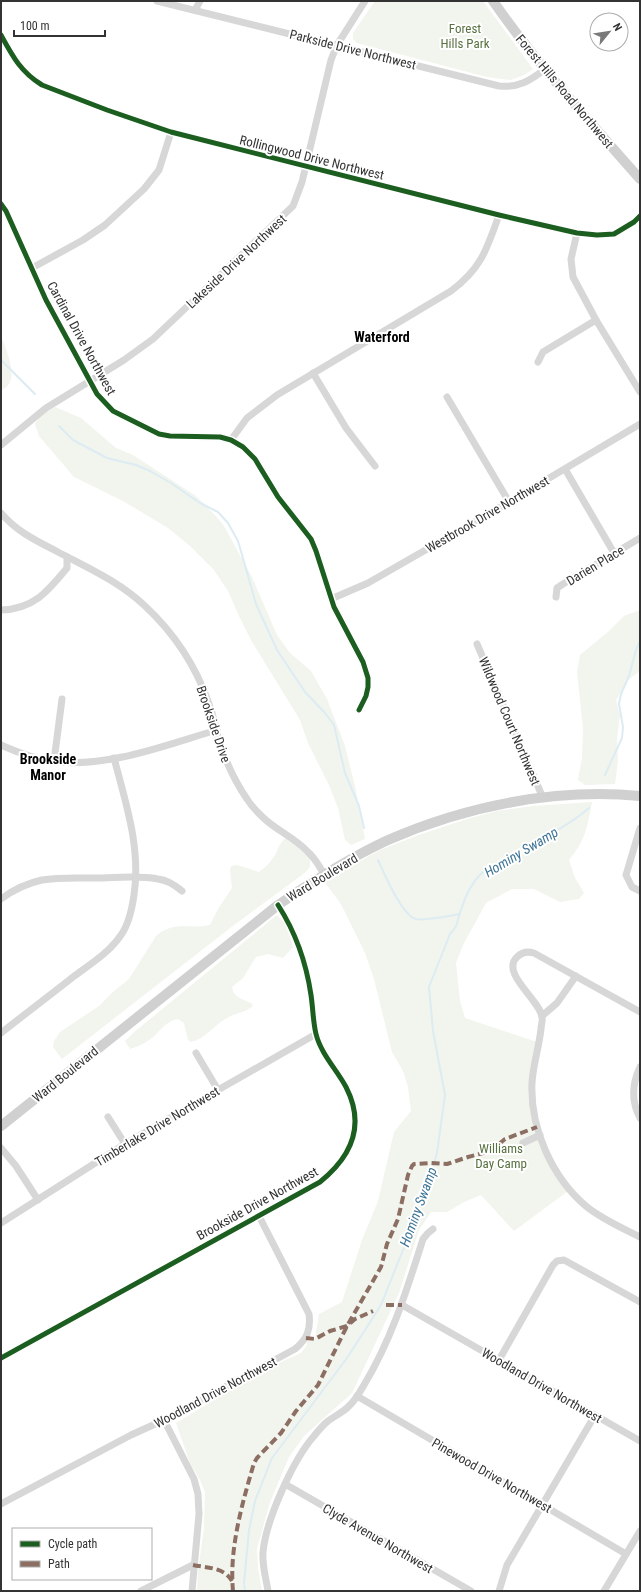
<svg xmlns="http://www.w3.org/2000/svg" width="641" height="1592" font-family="'Roboto Condensed',sans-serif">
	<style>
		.green { fill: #f1f5ed }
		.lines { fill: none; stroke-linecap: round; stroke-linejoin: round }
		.stream { stroke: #ddebf3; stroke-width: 2 }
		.street { stroke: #d7d7d7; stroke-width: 7 }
		.secondary { stroke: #d0d0d0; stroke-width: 10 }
		.quiet { stroke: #8d6e63; stroke-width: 4; stroke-dasharray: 8 4; stroke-linecap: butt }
		.cycleway-casing { stroke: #fff; stroke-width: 8 }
		.cycleway { stroke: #1b5e20; stroke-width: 5 }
		.labels { text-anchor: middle; stroke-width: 4; stroke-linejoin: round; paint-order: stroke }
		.park-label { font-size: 13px; fill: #56703f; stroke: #fff }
		.street-label { font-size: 13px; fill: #333; stroke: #fff }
		.neighbourhood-label { font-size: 14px; font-weight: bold; fill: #000; stroke: #fff }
		.water-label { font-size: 14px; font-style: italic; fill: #3f7597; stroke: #fff }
	</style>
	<rect width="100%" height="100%" fill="#fff"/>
	<g class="green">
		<polygon points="375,1 483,1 533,69 524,75 511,80 487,77 357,43 353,39 353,33"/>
		<path d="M1,336C6,350 22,383 1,390Z"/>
		<polygon points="55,407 81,418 116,448 133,455 196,496 216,516 224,526 252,577 277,635 290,653 311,671 327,699 345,746 355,786 365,839 351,845 345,840 338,808 329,785 308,743 300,720 251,640 239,616 228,591 214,570 190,546 168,528 123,501 74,477 39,436 35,424 41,415"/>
		<polygon points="640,610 640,671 628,680 616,700 620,715 617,739 618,761 615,784 585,785 578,780 582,758 583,728 577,672 580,655 608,632 624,616"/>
		<path d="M592,802C587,828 586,839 569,860L575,878L584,893L579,899L560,902L534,889H512L486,903L463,945L456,963L460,1001L465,1018L537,1042L533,1122L568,1191L514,1231L481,1195L464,1202L447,1212H431L419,1230L399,1293L352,1393L304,1436L289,1457L270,1502L257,1549L258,1568L262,1591H197L198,1571L204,1528L205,1492L200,1480L190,1463L176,1423L254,1376L283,1361L301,1353L307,1345L306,1338L315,1339L319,1314L342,1302L362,1240L378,1201L394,1132L411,1111L408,1087L403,1071L392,1052L374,979L365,953L341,904L324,881L380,850L416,836L467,819L497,811L533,806Z"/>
		<path d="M286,838L306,853L310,858V867L306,872L234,925L62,1059L53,1047L54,1041L60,1032L99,1006L113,992L129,979L156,936C175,920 189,930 210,925L218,909L232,888L230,870L231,866L237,865L259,872C264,868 269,864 273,858C278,852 279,842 286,838Z"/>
		<path d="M277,915C286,922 291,937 293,947L283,958L268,954L256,957L243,978L232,987C233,997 242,999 251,1003L253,1006C245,1013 235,1013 227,1018C214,1025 205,1039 191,1042L188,1040L184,1023L178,1019C166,1021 161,1030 153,1037C146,1043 139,1046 130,1049L125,1041L133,1033Z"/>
	</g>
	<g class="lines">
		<g class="stream">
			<polyline points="1,360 35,394"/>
			<polyline points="59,426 73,440 107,458 136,465 150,471 171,483 200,503 218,512 228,523 238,541 256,604 277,650 305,692 325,713 334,725 345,773 359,806 364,828"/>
			<polyline points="605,775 622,738 623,727 619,704 621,694 629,676 636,650 640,641"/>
			<path d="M378,860C384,873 402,916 416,919C428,921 448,916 460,914"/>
			<path d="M245,1591L244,1583L249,1530L255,1501L272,1458L347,1358L381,1305L405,1245L414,1219L426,1193L437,1153L445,1095L433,1031L429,987L450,934C460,924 456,921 461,910C465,897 472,882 482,873C492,864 504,859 516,852C541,839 567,827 589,808"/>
		</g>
		<g class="street">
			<path d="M157,1L499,86C518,88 530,81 545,69"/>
			<polyline points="195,10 200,1"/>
			<path d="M1,35C13,57 21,72 42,85L107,110L171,132L499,215L577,233L597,235L614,234L634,222L640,216"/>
			<polyline points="1,204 6,211 46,300 97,394 113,411 159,434 170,436 220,437 231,440 243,447 255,459 278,497 311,539 316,551 334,607 363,662 368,678 368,687 366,696 359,710"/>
			<polyline points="577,233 571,259 573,277 596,320 640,392"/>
			<polyline points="32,268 83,240 105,225 144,189 159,170 171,132"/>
			<polyline points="538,362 543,352 596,320"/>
			<polyline points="313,373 346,428 375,466"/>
			<polyline points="447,397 509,502"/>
			<path d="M231,440L247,418L277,395L451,291C481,269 487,249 499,215"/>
			<polyline points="1,445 46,408 124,360 153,339 293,206 302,182 331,60 337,45 365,1"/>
			<polyline points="565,469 614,553"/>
			<path d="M1,513C17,532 37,541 58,552C88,568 120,582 145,606C174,633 196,666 209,704C213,714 215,725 218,736C224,758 234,780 247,799C252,807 260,815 267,821C280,832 296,839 308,852C315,858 319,866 324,874"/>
			<polyline points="556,597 557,588 563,584 640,538"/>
			<polyline points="331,599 368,583 509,502 640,424"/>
			<path d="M1,610C34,609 48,591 67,568V557"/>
			<polyline points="477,644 543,798"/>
			<path d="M1,745C19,753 37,760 56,762C111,767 165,745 217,730"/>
			<polyline points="54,761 62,699"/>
			<polyline points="640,828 626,875 632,887 640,891"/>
			<path d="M1,899C13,890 28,883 42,880C59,877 77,878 94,878C115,878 137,875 158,879C167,880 175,885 182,891"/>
			<path d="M640,1012L534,953C527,951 522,952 517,957C500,973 540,1000 542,1017C543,1020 541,1025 541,1029C539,1047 533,1065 532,1083C530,1128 552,1178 587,1207C602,1219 622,1228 640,1237"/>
			<polyline points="542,1016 557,1003 576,976"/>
			<path d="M1,1033C25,1014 49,996 73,977C89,965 109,953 121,935C129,924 132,909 134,895C141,848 126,804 114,758"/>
			<polyline points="196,1053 218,1090"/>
			<path d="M640,1067C632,1084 631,1101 640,1118"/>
			<polyline points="108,1117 125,1144"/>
			<polyline points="523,1143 540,1135"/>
			<polyline points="1,1148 16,1166 38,1200"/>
			<polyline points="1,1223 125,1144 218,1090 316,1034"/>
			<polyline points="402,1305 640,1441"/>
			<path d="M1,1358L320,1182C351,1157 366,1126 346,1087C337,1070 321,1054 316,1034C313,1022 313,1008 311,995C306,961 296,933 278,905"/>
			<polyline points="499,1360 553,1265 557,1261 564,1260 640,1302"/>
			<polyline points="357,1396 626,1554"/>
			<polyline points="164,1420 194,1479 198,1494 199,1514 192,1591"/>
			<polyline points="285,1484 471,1591"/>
			<path d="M1,1504L131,1435L164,1420L295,1349C307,1339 311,1330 309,1314L259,1216"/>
			<polyline points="141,1591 193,1565"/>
			<path d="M268,1591C266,1578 262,1566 263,1552C266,1520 293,1460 314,1436C318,1431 323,1425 328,1421C335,1416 343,1412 348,1407C355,1401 360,1392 364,1385C392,1339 407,1289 423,1239L428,1233L433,1229"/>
			<polyline points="499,1591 507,1565 595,1415"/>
			<polyline points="604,1591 640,1531"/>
		</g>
		<g class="secondary">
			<path d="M493,1C537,64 589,121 640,179"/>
			<path d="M1,1126L278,905C313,881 349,858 388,840C466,806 555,788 640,796"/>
		</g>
		<g class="quiet">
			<polyline points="386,1305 402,1305"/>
			<polyline points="306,1338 315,1339 330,1331 347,1326 355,1319 373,1311"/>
			<path d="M193,1565C207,1568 224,1567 232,1581"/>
			<path d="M233,1591C229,1549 242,1504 254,1463L257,1458L281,1433L296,1411L318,1385L347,1326L381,1267L387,1244L398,1219L408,1175L412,1166L414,1164L431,1163L447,1164L468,1157L491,1151L505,1139L537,1127"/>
		</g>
		<defs>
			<g id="cycleway">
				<path d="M1,35C13,57 21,72 42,85L107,110L171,132L499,215L577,233L597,235L614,234L634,222L640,216"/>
				<polyline points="1,204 6,211 46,300 97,394 113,411 159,434 170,436 220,437 231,440 243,447 255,459 278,497 311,539 316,551 334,607 363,662 368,678 368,687 366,696 359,710"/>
				<path d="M1,1358L320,1182C351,1157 366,1126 346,1087C337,1070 321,1054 316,1034C313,1022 313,1008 311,995C306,961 296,933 278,905"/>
			</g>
		</defs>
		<use href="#cycleway" class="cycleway-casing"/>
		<use href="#cycleway" class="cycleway"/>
	</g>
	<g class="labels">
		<g class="park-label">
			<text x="465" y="33">Forest<tspan x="465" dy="15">Hills Park</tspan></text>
			<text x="501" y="1153">Williams<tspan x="501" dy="15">Day Camp</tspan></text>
		</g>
		<g class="street-label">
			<text transform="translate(353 49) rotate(14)" y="5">Parkside Drive Northwest</text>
			<text transform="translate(565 91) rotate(50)" y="5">Forest Hills Road Northwest</text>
			<text transform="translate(312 157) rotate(14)" y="5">Rollingwood Drive Northwest</text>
			<text transform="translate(236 261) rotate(-43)" y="5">Lakeside Drive Northwest</text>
			<text transform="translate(82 338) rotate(61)" y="5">Cardinal Drive Northwest</text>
			<text transform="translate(487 514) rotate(-30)" y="5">Westbrook Drive Northwest</text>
			<text transform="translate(595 565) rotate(-31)" y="5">Darien Place</text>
			<text transform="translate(510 721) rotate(67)" y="5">Wildwood Court Northwest</text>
			<text transform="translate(214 724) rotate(71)" y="5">Brookside Drive</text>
			<text transform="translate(322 877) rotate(-31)" y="5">Ward Boulevard</text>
			<text transform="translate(65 1074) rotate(-39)" y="5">Ward Boulevard</text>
			<text transform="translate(157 1126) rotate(-31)" y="5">Timberlake Drive Northwest</text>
			<text transform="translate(257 1203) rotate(-29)" y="5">Brookside Drive Northwest</text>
			<text transform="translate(542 1385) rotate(30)" y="5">Woodland Drive Northwest</text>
			<text transform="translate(215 1392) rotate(-28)" y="5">Woodland Drive Northwest</text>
			<text transform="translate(492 1475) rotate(30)" y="5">Pinewood Drive Northwest</text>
			<text transform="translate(378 1538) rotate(30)" y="5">Clyde Avenue Northwest</text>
		</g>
		<g class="neighbourhood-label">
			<text x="382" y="342">Waterford</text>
			<text x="48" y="764">Brookside<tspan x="48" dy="16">Manor</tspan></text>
		</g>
		<g class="water-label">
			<text transform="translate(521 852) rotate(-31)" y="5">Hominy Swamp</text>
			<text transform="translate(418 1207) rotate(-70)" y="5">Hominy Swamp</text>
		</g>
	</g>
	<rect width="641" height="1592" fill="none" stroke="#333333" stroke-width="4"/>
	<rect x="12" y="1528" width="140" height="52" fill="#ffffff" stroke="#adadad"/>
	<rect x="20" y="1541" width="20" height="6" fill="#1b5e20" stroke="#adadad"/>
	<text x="48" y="1548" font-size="12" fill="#333333">Cycle path</text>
	<rect x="20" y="1561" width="20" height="6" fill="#8d6e63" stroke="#adadad"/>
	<text x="48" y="1568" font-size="12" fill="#333333">Path</text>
	<g transform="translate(609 32) rotate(60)"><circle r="19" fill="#ffffff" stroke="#adadad"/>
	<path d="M0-3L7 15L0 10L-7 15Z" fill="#7a7a7a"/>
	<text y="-6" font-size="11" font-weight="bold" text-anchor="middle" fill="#333333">N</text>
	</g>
	<path d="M14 30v6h91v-6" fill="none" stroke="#333333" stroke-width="2"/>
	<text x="20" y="30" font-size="12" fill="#333333" stroke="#ffffff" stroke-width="3" paint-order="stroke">100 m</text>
</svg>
